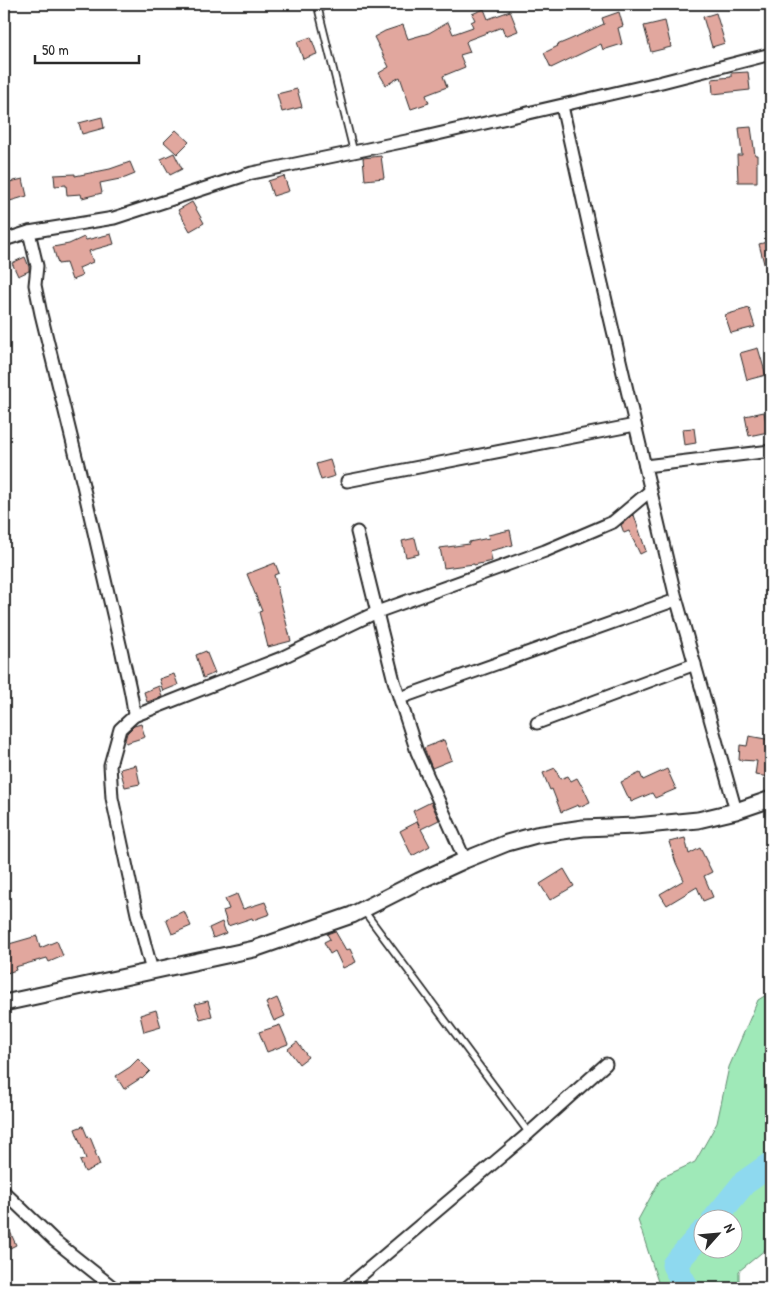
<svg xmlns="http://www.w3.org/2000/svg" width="775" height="1292" font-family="'Patrick Hand',sans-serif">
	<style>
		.green { fill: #9fe9b8; stroke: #658a72; fill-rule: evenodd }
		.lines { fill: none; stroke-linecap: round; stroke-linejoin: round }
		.river { stroke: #8ed9ef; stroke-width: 25 }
		.building { fill: #e1a79e; stroke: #2b2b2b }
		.lane-casing { stroke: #2b2b2b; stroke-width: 9 }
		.street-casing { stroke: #2b2b2b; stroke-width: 15 }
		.secondary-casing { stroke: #2b2b2b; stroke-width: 19 }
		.lane { stroke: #fff; stroke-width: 5.5 }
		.street { stroke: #fff; stroke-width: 11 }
		.secondary { stroke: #fff; stroke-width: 15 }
	</style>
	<rect width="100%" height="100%" fill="#fff"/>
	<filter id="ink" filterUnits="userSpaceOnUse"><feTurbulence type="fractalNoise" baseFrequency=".02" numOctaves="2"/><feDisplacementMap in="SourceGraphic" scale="10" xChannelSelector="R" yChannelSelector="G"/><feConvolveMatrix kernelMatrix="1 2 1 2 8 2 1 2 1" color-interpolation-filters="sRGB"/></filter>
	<g filter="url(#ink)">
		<path class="green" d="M771,992V1245L739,1271V1288H660L638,1220L661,1178L695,1162L717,1123L729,1067L758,1000ZM702,1220H732V1250H702Z"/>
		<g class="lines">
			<g class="river">
				<polyline points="714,1220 744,1183 771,1164"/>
				<polyline points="687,1288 674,1265 702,1233"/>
			</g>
		</g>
		<g class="building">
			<polygon points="484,9 488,19 510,11 518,31 505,36 502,27 468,40 466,42 470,52 460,55 465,67 443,76 447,87 426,95 429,103 411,109 400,77 386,85 379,73 389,67 374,37 385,31 403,25 408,39 429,33 448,22 453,34 473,27 471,22 475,20 472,14"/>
			<polygon points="619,12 623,26 618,28 622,44 603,50 601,44 551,68 544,53 558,46 557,45 569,40 604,24 602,18"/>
			<polygon points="716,13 725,43 712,47 703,17"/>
			<polygon points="665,21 671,47 651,52 644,26"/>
			<polygon points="311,37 317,54 303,59 297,42"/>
			<polygon points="748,72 750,90 713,94 712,79 731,77 731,73"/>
			<polygon points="297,89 302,107 282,112 277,94"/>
			<polygon points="102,117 104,128 82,134 79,123"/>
			<polygon points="751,127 755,155 757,155 757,182 738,182 737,155 742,155 739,128"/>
			<polygon points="176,130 189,142 177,154 164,142"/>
			<polygon points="174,153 182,169 170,175 161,159"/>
			<polygon points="381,156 384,178 365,180 363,158"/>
			<polygon points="130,162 135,174 125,178 100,183 102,193 82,198 81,194 67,195 66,185 55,186 54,175 75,174 75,176 110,169"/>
			<polygon points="284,176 289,191 273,196 268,181"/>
			<polygon points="23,179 27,196 10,201 5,183"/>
			<polygon points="192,202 204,223 190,231 178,210"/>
			<polygon points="111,234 114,244 89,251 93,262 79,268 82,276 72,280 66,263 58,264 53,247 69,244 84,237 86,240"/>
			<polygon points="771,241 771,275 767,275 759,244"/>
			<polygon points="25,257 29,267 29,271 18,276 12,263"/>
			<polygon points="749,308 755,327 731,333 725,315"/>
			<polygon points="758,348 766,375 747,380 740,353"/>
			<polygon points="764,412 768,432 749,436 745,416"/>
			<polygon points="694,428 696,443 684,445 682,429"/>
			<polygon points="330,460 335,476 321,480 316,464"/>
			<polygon points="634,515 646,551 640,554 629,531 624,533 621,525 631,516"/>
			<polygon points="510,530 513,545 490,551 492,561 474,565 474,564 444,568 440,548 469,544 469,542 489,538 488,535"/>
			<polygon points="415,538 419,554 406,557 402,541"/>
			<polygon points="275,563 279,573 274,575 291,641 268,647 259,612 262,611 247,574"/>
			<polygon points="206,651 215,673 203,678 196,655"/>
			<polygon points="174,674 178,685 163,691 159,679"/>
			<polygon points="159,686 162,697 147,702 144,692"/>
			<polygon points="141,724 145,737 126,743 125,740 127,733 134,726"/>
			<polygon points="749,736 771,740 771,777 755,775 757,761 739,760 740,745 747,746"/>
			<polygon points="444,740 452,760 432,768 424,748"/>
			<polygon points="136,765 140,784 125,787 120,769"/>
			<polygon points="555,768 560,779 568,776 571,781 577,778 581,785 582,785 590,802 579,807 578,805 561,812 552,789 550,790 543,773"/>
			<polygon points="667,769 676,789 655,798 652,793 631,802 630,798 629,799 621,782 640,773 643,780"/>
			<polygon points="431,802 439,820 421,829 430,846 412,856 400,831 417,822 420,827 413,811"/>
			<polygon points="685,838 689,854 700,848 712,872 704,876 713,897 703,901 697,887 667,905 660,894 684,880 676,863 669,842"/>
			<polygon points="564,869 574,886 550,900 540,884"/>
			<polygon points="237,894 243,909 265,902 270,914 253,920 252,918 228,926 223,911 229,909 225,899"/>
			<polygon points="184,911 191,926 172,934 166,919"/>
			<polygon points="222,922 226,933 213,938 209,928"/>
			<polygon points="335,931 346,950 350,949 356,962 343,968 335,951 330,954 324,942 330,939 327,934"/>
			<polygon points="37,936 40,948 57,941 63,956 49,962 47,958 15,967 16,970 4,974 4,939 7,939 9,944"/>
			<polygon points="277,998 285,1016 274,1021 266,1003"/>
			<polygon points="208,1001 212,1016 200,1019 195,1004"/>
			<polygon points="156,1010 161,1027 144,1032 140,1015"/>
			<polygon points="280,1025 288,1044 267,1052 259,1032"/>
			<polygon points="297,1042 308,1057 299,1064 288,1049"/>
			<polygon points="138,1059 150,1071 142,1079 141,1078 124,1089 116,1076 130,1067"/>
			<polygon points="83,1126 88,1138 90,1137 96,1152 95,1152 100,1165 85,1172 80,1161 86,1159 75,1129"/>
			<polygon points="4,1218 16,1245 4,1251"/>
		</g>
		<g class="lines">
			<defs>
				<g id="lane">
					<polyline points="317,4 354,153"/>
					<polyline points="364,911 529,1133"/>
				</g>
				<g id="street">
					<polyline points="562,106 595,254 675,594 736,811"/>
					<path d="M29,232L37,266L35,285L41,314L83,485L122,653C126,674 133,695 134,716"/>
					<polyline points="4,240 29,232 114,218 252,173 416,139 662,82 771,54"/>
					<polyline points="645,466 771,451"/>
					<polyline points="347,481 635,425"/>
					<polyline points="357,532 394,681 417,752 465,860"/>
					<polyline points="400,698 676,600"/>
					<polyline points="537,723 695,664"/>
					<polyline points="152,971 137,914 112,798 110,765 120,729 134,716 281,658 377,612 545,551 613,522 650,491"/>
					<polyline points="4,1192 55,1241 114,1288"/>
					<polyline points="346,1288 529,1133 606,1064"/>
				</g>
				<polyline id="secondary" points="4,1003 254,949 352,915 419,881 465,860 507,843 536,835 583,828 636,826 698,820 736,811 771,799"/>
			</defs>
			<use href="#lane" class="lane-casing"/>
			<use href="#street" class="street-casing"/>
			<use href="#secondary" class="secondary-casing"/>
			<use href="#lane" class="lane"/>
			<use href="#street" class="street"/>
			<use href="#secondary" class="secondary"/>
		</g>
	</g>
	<rect width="775" height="1292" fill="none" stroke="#fff" stroke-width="20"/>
	<rect x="10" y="10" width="755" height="1272" fill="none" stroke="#2b2b2b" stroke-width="2" filter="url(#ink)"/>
	<g transform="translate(718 1234) rotate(63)"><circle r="24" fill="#ffffff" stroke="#aaaaaa"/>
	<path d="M0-4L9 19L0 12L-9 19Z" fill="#2b2b2b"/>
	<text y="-8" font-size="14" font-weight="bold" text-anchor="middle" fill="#2b2b2b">N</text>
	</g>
	<path d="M35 55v8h104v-8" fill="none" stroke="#2b2b2b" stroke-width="2.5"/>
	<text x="42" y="55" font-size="15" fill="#2b2b2b" stroke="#ffffff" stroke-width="4" paint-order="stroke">50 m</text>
</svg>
